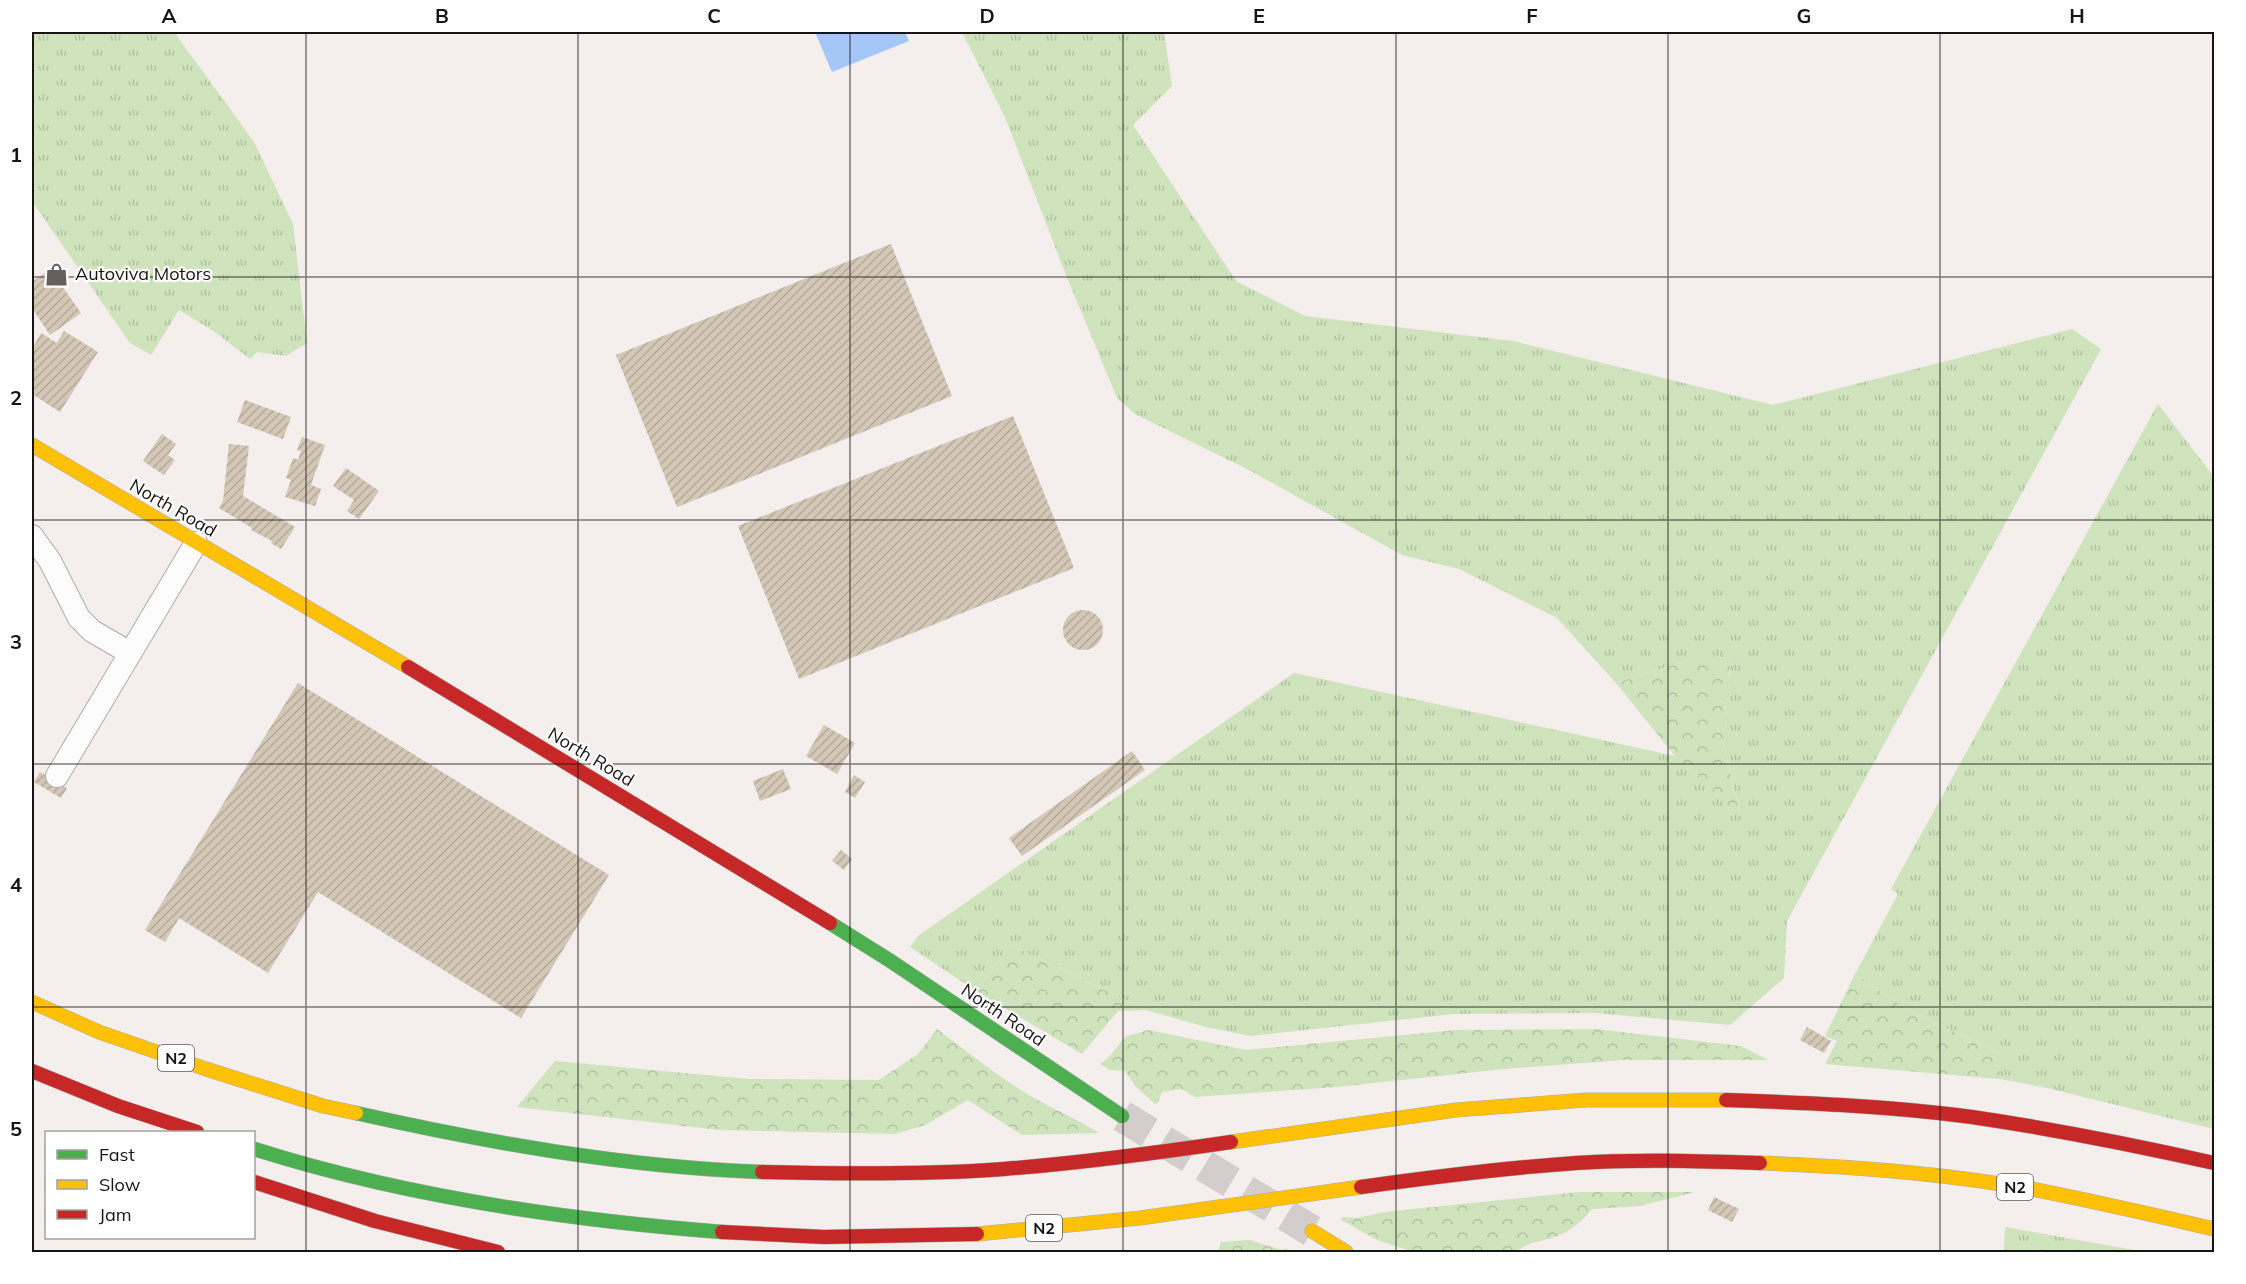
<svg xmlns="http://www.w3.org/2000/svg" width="2246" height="1284" font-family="Mulish,sans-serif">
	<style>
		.grass { fill: url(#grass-tufts) }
		.forest { fill: url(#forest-crowns) }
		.water { fill: #a4c7f8 }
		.building { fill: url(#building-hatch) }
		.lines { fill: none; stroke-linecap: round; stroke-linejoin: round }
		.secondary-tunnel { stroke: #d3cdcb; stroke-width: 32; stroke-dasharray: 32 16; stroke-linecap: butt }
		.street-casing { stroke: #b0abaa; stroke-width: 24 }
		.fast-casing { stroke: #b0abaa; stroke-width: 15 }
		.slow-casing { stroke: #b0abaa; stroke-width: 15 }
		.jam-casing { stroke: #b0abaa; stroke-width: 15 }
		.street { stroke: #fdfcfc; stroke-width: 22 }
		.fast { stroke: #4caf50; stroke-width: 14 }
		.slow { stroke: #ffc107; stroke-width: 14 }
		.jam { stroke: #c62828; stroke-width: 14 }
		.grid { fill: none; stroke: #171412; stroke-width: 1.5; stroke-opacity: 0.55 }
		.labels { text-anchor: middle; stroke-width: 4.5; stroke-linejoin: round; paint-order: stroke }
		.shield { fill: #fff; stroke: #5d5a59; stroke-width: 1.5 }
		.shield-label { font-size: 16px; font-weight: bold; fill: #171412 }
		.poi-label { font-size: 18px; fill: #171412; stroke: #fff; text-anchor: start }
		.street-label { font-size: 18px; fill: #171412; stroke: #fff }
		.neatline { fill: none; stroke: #171412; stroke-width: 2 }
		.grid-label { font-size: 20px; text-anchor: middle; font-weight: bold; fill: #171412 }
	</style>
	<defs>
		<pattern id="grass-tufts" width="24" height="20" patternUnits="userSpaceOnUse" patternTransform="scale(1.5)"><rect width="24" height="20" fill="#cfe3bc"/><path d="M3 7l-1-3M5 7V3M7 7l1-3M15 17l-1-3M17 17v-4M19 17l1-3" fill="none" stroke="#b1c2a1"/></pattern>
		<pattern id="forest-crowns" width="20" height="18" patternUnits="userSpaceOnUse" patternTransform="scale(1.5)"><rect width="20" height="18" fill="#cfe3bc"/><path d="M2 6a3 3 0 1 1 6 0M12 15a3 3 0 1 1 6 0" fill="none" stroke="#b1c2a1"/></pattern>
		<pattern id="building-hatch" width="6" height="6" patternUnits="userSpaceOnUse" patternTransform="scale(1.5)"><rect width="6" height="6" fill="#d3c7b6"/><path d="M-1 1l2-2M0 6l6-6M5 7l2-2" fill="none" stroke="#b4aa9b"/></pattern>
	</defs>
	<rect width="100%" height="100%" fill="#f4eeec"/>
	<g class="grass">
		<polygon points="32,32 174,32 254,142 293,224 307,343 286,356 257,352 250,359 215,332 179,310 151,355 130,343 32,201"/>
		<polygon points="962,32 1164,32 1172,86 1133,125 1236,281 1305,316 1513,341 1773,405 2072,329 2101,349 1787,921 1784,978 1730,1025 1595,1013 1454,1014 1250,1036 1206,1027 1146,1010 1011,945 976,991 910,947 918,936 1294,673 1675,756 1740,815 1724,743 1731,655 1685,661 1616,683 1557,618 1459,569 1402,555 1247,469 1135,414 1117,398 1066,275 1005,117"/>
		<polygon points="2158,404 2214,477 2214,1129 2047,1088 2000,1079 2000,1054 1903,1007 1855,974 1898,894 1891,889"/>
		<polygon points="2005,1227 2134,1250 2143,1252 2004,1252"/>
	</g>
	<g class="forest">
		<polygon points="1731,654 1724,743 1740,816 1675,756 1616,683 1685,661"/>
		<polygon points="1011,945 1146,1010 1118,1011 1082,1054 976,991"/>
		<polygon points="1855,974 1903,1007 2000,1054 2000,1079 1825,1064 1837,1041 1825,1036"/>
		<path d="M937,1029C973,1056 1009,1086 1049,1106C1066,1115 1082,1122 1099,1133L1022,1135L968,1100L925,1125L895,1134L720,1130L517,1107L555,1061L749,1079L879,1080L918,1054Z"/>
		<polygon points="1596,1029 1741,1046 1768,1060 1622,1060 1504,1069 1336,1087 1195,1097 1181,1089 1162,1092 1158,1102 1155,1104 1136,1087 1125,1071 1110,1070 1100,1064 1109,1057 1125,1037 1148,1030 1246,1050 1457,1030"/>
		<path d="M1580,1192H1695L1640,1206L1592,1209C1583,1220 1574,1228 1562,1234C1544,1243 1534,1238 1516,1252H1414L1377,1240L1340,1219L1344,1217L1358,1218L1383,1212Z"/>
		<polygon points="1250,1240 1282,1250 1286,1248 1291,1252 1218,1252 1221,1242"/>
	</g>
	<polygon class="water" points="815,32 905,32 909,41 832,72"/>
	<g class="building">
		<polygon points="891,244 952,396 677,507 616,355"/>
		<polygon points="50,269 81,313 50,335 32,308 32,282"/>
		<polygon points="64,331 98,352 60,412 32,394 32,349 41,333 57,343"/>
		<polygon points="245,400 291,417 283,439 237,422"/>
		<polygon points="1013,416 1074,568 799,679 738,526"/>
		<polygon points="162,434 176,444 168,455 175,460 164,475 143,461"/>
		<polygon points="302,437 325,445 311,485 321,489 315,506 285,497 291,480 286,478 293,458 298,460 301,451 297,450"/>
		<polygon points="229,444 249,446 243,496 295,527 281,549 271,543 272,541 251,530 252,528 219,508 223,501"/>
		<polygon points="346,468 379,491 359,519 347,511 354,500 333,486"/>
		<circle cx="1083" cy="630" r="20"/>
		<polygon points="298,683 609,875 521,1018 318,892 268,973 179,918 165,942 145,930"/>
		<polygon points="824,725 855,743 837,774 806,756"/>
		<polygon points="1132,751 1145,770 1022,856 1009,838"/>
		<polygon points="783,769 791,789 760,801 753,781"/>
		<polygon points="40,772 67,788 61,798 34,782"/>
		<polygon points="854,775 865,782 855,798 845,792"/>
		<polygon points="841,850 852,859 844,870 832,861"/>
		<polygon points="1807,1027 1831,1041 1824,1053 1800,1040"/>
		<polygon points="1714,1197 1739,1209 1732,1222 1708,1210"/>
	</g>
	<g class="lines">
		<polyline class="secondary-tunnel" points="1122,1116 1312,1231"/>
		<defs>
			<g id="street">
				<polyline points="32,536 50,561 79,618 92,631 130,653"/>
				<polyline points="57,776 196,543"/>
			</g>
			<g id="fast">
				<polyline points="830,923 889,960 1122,1116"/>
				<path d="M356,1113C489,1143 625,1167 762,1172"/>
				<path d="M254,1149C405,1197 565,1220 722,1232"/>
			</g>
			<g id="slow">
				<polyline points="32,445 408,667"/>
				<polyline points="32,1002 99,1032 206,1069 323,1106 356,1113"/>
				<polyline points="1231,1142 1456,1110 1586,1100 1726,1100"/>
				<path d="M1760,1163C1850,1166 1942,1173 2031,1189C2093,1201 2153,1215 2214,1229"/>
				<polyline points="1312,1231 1346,1252"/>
				<polyline points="977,1234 1140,1218 1361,1187"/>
			</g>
			<g id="jam">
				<polyline points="408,667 830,923"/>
				<polyline points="32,1071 118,1106 197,1132"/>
				<path d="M1726,1100C1808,1103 1890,1106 1972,1117C2053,1129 2134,1145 2214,1163"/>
				<path d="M762,1172C842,1174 924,1175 1004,1169C1080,1163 1156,1153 1231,1142"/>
				<polyline points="254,1182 375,1221 498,1252"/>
				<path d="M1361,1187C1432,1177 1504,1168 1576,1163C1637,1159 1698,1161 1760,1163"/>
				<polyline points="722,1232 824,1237 977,1234"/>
			</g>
		</defs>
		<use href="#street" class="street-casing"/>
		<use href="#fast" class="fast-casing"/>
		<use href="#slow" class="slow-casing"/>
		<use href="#jam" class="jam-casing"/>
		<use href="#street" class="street"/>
		<use href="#fast" class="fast"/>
		<use href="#slow" class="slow"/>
		<use href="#jam" class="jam"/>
	</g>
	<path class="grid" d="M306,32V1252M578,32V1252M850,32V1252M1123,32V1252M1396,32V1252M1668,32V1252M1940,32V1252M32,277H2214M32,520H2214M32,764H2214M32,1007H2214"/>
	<defs>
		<symbol id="shop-bare" viewBox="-9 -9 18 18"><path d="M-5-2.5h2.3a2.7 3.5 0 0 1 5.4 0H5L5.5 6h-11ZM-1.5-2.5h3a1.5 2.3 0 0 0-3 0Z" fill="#64605e" stroke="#fff" stroke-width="2.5" paint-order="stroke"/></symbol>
	</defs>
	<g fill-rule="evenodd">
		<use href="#shop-bare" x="40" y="258" width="33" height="33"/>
	</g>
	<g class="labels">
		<g class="shield">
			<rect x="158" y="1045" width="36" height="26" rx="4.5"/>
			<rect x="1997" y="1174" width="36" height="26" rx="4.5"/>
			<rect x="1026" y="1215" width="36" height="26" rx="4.5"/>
		</g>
		<g class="shield-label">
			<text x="176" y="1064">N2</text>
			<text x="2015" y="1193">N2</text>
			<text x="1044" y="1234">N2</text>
		</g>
		<g class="poi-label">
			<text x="75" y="280">Autoviva Motors</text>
		</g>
		<g class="street-label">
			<text transform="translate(173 508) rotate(30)" y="6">North Road</text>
			<text transform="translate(591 757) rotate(31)" y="6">North Road</text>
			<text transform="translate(1003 1015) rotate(34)" y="6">North Road</text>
		</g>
	</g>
	<rect width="2246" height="1284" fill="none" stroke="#ffffff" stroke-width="66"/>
	<rect x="45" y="1131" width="210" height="108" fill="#ffffff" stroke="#a2a1a0" stroke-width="1.5"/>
	<rect x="57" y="1150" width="30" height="9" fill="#4caf50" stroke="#a2a1a0" stroke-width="1.5"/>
	<text x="99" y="1161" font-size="18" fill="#171412">Fast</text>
	<rect x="57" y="1180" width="30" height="9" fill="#ffc107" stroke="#a2a1a0" stroke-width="1.5"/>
	<text x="99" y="1191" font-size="18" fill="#171412">Slow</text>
	<rect x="57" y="1210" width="30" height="9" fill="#c62828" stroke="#a2a1a0" stroke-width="1.5"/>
	<text x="99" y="1221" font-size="18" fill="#171412">Jam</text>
	<rect x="33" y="33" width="2180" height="1218" class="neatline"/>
	<g class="grid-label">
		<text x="169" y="23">A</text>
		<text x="442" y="23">B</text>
		<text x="714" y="23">C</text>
		<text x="987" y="23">D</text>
		<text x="1259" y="23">E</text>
		<text x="1532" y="23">F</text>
		<text x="1804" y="23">G</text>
		<text x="2077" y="23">H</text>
		<text x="16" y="162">1</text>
		<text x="16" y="405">2</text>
		<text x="16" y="649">3</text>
		<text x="16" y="892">4</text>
		<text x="16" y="1136">5</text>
	</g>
</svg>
